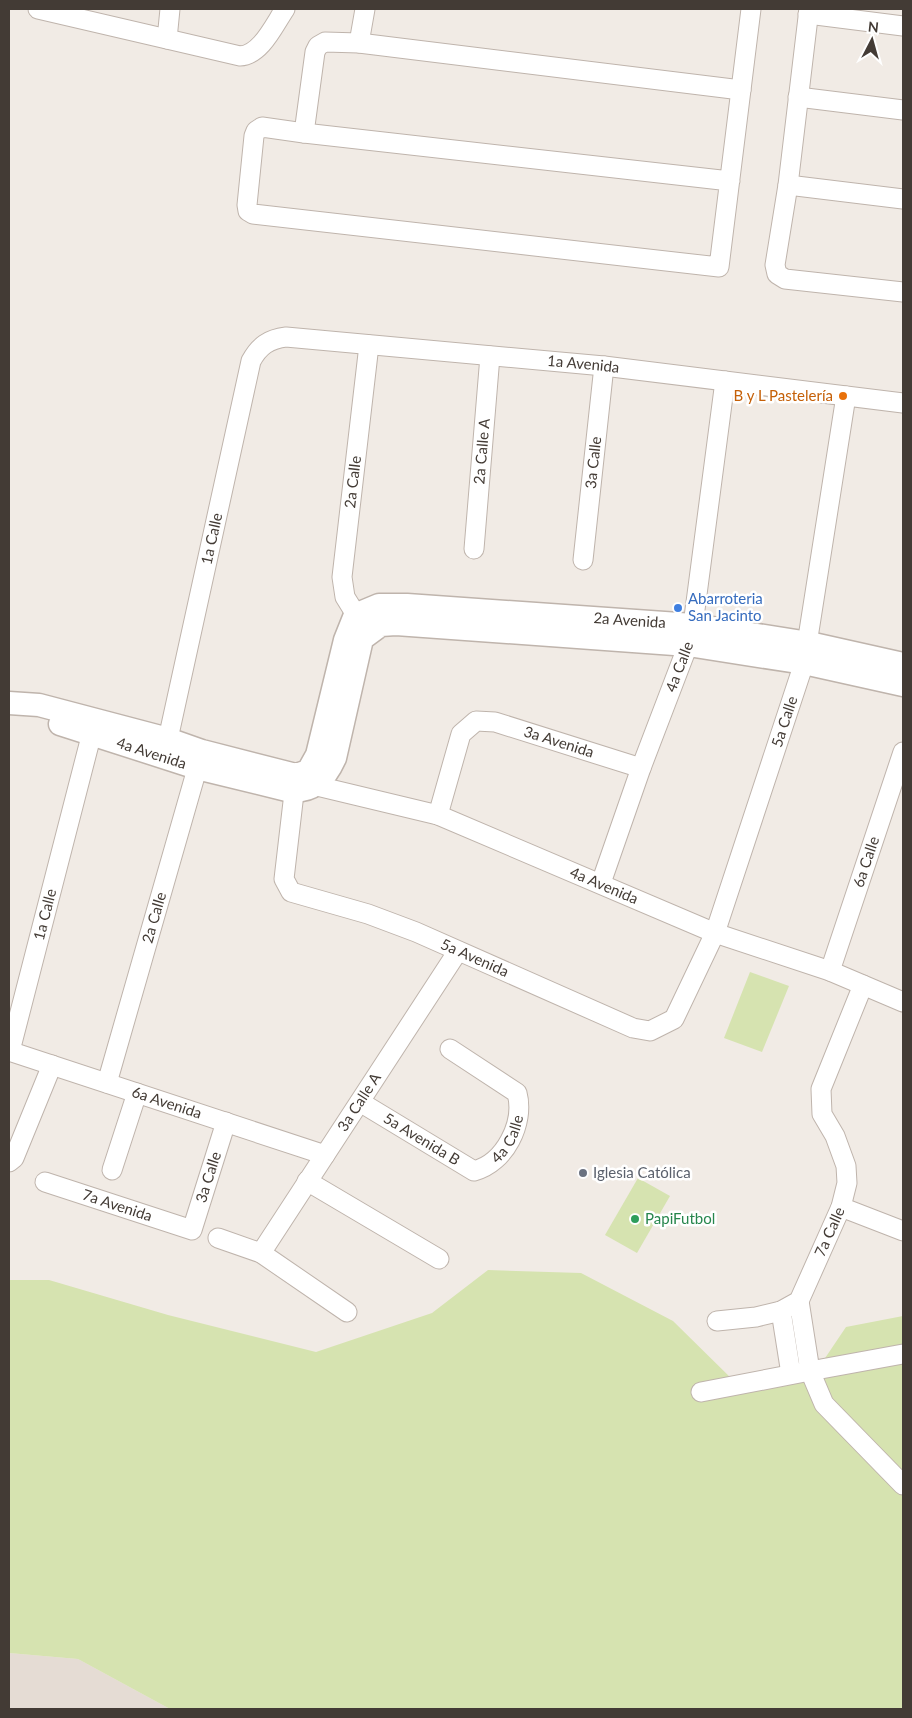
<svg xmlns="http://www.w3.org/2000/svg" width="912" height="1718" font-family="Lato,sans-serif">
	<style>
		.residential { fill: #e5dcd4 }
		.green { fill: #d6e3b0 }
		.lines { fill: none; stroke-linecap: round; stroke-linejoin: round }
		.minor-casing { stroke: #bfb4ac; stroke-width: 21 }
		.tertiary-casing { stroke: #bfb4ac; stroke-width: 25 }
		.minor { stroke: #fff; stroke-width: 19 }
		.tertiary { stroke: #fff; stroke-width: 22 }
		.food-dot { fill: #e8710a; stroke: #fff; stroke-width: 2 }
		.shop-dot { fill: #3f7fe0; stroke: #fff; stroke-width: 2 }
		.worship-dot { fill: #6b7280; stroke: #fff; stroke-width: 2 }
		.leisure-dot { fill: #2e9e5b; stroke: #fff; stroke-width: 2 }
		.labels { text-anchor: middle; stroke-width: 5; stroke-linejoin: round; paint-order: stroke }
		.street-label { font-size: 15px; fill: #433b35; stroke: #fff }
		.food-label { font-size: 15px; fill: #c56008; stroke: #fff; text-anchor: end }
		.shop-label { font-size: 15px; fill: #366cbe; stroke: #fff; text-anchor: start }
		.worship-label { font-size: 15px; fill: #5b616d; stroke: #fff; text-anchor: start }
		.leisure-label { font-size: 15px; fill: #27864d; stroke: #fff; text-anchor: start }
	</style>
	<rect width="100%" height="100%" fill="#f1ebe5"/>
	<polygon class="residential" points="9,1653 78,1659 170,1709 9,1709"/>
	<g class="green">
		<polygon points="750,972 789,986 762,1052 724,1038"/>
		<polygon points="638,1178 670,1196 637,1253 605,1235"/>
		<polygon points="488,1270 581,1273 673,1321 735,1382 815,1373 846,1327 903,1316 903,1709 170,1709 78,1659 9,1653 9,1280 49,1280 168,1315 316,1352 432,1313"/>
	</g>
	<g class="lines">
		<defs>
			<g id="minor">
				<path d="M38,9L240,56C261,55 274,25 285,9"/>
				<polyline points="809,9 788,185 775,265 777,274 785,279 903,292"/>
				<polyline points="808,14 903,26"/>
				<polyline points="167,39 170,9"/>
				<polyline points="359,43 365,9"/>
				<polyline points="798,97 903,110"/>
				<polyline points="304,133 315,52 318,46 325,42 359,43 741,90"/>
				<polyline points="730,181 304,133 262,127 256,131 254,136 247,205 248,211 253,214 719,267 751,9"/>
				<polyline points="788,185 903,199"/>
				<path id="s1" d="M474,549L490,356"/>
				<path id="s2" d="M583,560L604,366"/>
				<path id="s3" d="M363,626L345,597L342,577L369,345"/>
				<path id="s4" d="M168,739L251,361C259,346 269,339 286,337L604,366L903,403"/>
				<path id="s5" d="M310,775L317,786L438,815L715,933L830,971L903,1002"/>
				<path id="s6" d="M296,776L284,879L291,892L368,914L416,932L633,1028L650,1031L674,1019L715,933L804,663L846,396"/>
				<path id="s7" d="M438,815L461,734L476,721L495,722L641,768"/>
				<path id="s8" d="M601,883L641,768L688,645L693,625L725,381"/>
				<path id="s9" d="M830,971L903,752"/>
				<path id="s10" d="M9,1051L325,1155"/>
				<path id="s11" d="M10,1051L95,721"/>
				<path id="s12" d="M107,1083L201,755"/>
				<path id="s13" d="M360,1102L474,1171C505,1163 525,1123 517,1093L450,1049"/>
				<polyline points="9,1162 14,1158 52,1065"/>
				<polyline points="112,1170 137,1093"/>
				<polyline points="307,1181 439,1259"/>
				<path id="s14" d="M45,1182L192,1230L226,1122"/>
				<polyline points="841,1207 903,1231"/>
				<polyline points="218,1238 261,1253 347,1312"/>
				<path id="s15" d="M261,1253L458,951"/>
				<polyline points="799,1301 810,1371 903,1354"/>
				<polyline points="781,1311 791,1374"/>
				<path id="s16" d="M717,1321L756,1317L781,1311L799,1301L841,1207L847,1183L846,1166L835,1136L822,1114L821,1089L863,985"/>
				<polyline points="701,1392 810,1371 824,1404 903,1485"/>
			</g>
			<g id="tertiary">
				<path id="s17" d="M9,703L39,705L168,739L202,751L296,775L308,771L317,755L345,640L355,615L379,605H407L693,625L809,643L903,664"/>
				<path id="s18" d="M60,724L197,768L287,790C312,794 325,780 335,758L362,639L381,625L396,624L688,645L804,663L903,685"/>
			</g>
		</defs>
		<use href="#minor" class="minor-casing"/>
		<use href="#tertiary" class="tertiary-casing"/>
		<use href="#minor" class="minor"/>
		<use href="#tertiary" class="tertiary"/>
	</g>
	<circle class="food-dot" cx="843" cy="396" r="5"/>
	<circle class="shop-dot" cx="678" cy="608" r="5"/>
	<circle class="worship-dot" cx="583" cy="1173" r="5"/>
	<circle class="leisure-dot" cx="635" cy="1219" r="5"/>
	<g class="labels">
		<g class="street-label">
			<text dy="5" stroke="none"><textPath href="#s4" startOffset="730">1a Avenida</textPath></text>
			<text dy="5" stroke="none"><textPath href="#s1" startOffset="98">2a Calle A</textPath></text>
			<text dy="5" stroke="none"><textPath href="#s2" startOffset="98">3a Calle</textPath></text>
			<text dy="5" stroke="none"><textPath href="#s3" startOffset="150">2a Calle</textPath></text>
			<text dy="5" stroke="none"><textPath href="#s4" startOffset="205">1a Calle</textPath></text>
			<text dy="5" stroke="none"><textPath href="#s17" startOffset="750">2a Avenida</textPath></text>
			<text dy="5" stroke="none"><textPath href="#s8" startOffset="230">4a Calle</textPath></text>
			<text dy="5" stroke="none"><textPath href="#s6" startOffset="849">5a Calle</textPath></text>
			<text dy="5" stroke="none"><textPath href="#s7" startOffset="190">3a Avenida</textPath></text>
			<text dy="5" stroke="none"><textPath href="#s18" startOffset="96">4a Avenida</textPath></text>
			<text dy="5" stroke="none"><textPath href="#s9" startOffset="115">6a Calle</textPath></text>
			<text dy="5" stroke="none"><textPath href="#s5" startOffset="318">4a Avenida</textPath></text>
			<text dy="5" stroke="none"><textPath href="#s11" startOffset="141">1a Calle</textPath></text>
			<text dy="5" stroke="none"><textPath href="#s12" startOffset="172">2a Calle</textPath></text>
			<text dy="5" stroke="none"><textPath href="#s6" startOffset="314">5a Avenida</textPath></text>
			<text dy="5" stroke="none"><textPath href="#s15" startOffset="180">3a Calle A</textPath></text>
			<text dy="5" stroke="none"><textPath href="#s10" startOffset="166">6a Avenida</textPath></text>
			<text dy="5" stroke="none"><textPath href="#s13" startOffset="182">4a Calle</textPath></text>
			<text dy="5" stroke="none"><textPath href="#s13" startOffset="72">5a Avenida B</textPath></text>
			<text dy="5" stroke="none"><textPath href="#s14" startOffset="210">3a Calle</textPath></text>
			<text dy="5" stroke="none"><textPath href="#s14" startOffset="76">7a Avenida</textPath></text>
			<text dy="5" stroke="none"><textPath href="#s16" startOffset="161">7a Calle</textPath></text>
		</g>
		<g class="food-label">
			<text x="833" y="401">B y L Pastelería</text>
		</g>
		<g class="shop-label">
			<text x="688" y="604">Abarroteria<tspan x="688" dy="17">San Jacinto</tspan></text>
		</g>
		<g class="worship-label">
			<text x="593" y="1178">Iglesia Católica</text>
		</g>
		<g class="leisure-label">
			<text x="645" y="1224">PapiFutbol</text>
		</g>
	</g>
	<rect width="912" height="1718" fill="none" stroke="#433b35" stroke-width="20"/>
	<g transform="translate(872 40) rotate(6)" stroke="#ffffff" stroke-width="4" paint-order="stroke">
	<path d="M0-4L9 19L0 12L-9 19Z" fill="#433b35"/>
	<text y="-8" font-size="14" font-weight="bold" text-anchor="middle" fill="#433b35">N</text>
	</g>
</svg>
